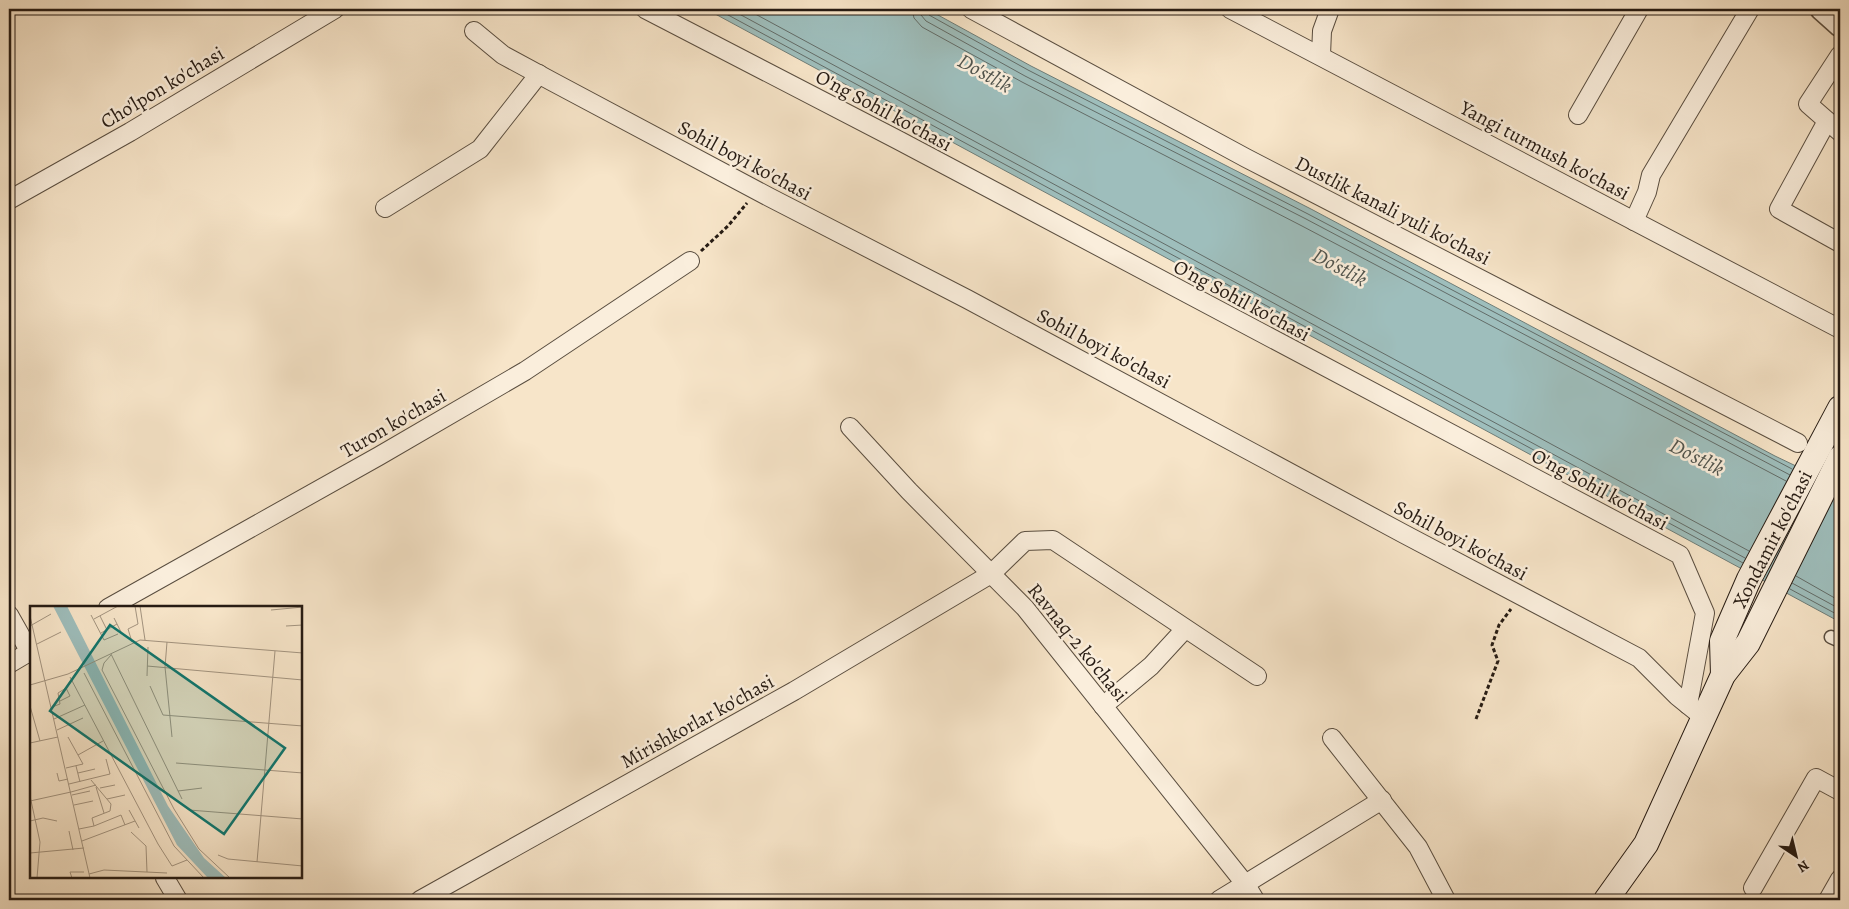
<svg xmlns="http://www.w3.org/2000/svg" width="1849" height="909" font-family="Alegreya,serif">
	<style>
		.water { fill: #9ebebc; stroke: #6e7d78 }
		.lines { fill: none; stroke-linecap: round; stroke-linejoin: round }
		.shore { stroke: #626c68; stroke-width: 1 }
		.pedestrian-casing { stroke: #5a4e40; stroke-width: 15 }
		.minor-casing { stroke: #5a4e40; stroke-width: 20 }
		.tertiary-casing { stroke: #5a4e40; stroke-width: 24 }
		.secondary-casing { stroke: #261b13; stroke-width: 26 }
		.path { stroke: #261b13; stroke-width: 3; stroke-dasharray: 4 2.5; stroke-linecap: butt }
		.pedestrian { stroke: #faeedc; stroke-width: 12 }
		.minor { stroke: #faeedc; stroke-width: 18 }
		.tertiary { stroke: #faeedc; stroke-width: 21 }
		.secondary { stroke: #faeedc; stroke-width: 24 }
		.labels { text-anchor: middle; stroke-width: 5; stroke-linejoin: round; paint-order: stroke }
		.street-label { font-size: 20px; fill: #261b13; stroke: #faeedc }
		.water-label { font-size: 21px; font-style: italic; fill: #50544e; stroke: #faeedc }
		.inset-road { fill: none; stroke: #a39480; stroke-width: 1 }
		.view { fill: #0f766e; fill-opacity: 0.15; stroke: #0f766e; stroke-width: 2.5 }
		.inset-edge { fill: none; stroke: #261b13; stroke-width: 2.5 }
	</style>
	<rect width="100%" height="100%" fill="#f7e5c9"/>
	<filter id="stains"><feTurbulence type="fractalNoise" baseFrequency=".004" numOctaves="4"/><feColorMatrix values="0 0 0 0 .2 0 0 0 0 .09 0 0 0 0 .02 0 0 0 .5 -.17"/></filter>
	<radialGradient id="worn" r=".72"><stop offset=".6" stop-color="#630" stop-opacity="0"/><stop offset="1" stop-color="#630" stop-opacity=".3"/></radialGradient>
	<polygon class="water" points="706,9 927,9 1031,66 1311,209 1775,456 1840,487 1840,622"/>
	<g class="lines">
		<g class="shore">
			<polyline points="717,9 1743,563"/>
			<polyline points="730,9 1745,558"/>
			<polyline points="746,9 1749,551"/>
			<polyline points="912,9 914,18 922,27 1022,82 1302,226 1786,481"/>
			<polyline points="920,9 921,15 926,21 1025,76 1306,219 1790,475"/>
			<polyline points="926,9 929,15 1028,70 1308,214 1792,469"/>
			<polyline points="1796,576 1840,601"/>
			<polyline points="1792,583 1840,609"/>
			<polyline points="1790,589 1840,616"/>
		</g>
		<defs>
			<polyline id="pedestrian" points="1831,637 1840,641"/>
			<g id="minor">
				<polyline points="645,9 898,140 1680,555 1705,613 1688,705"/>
				<polyline points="971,9 1246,158 1798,443"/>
				<polyline points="1230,9 1840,329"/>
				<polyline points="474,31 503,55 553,82 769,197 967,299 1404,534 1639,658 1677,696 1703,717"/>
				<polyline points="1321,55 1322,31 1330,9"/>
				<polyline points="1840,55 1808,104 1840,132"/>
				<polyline points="1578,115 1639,9"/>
				<polyline points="1827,121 1779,209 1840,243"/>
				<polyline points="9,200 130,132 335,9"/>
				<polyline points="385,208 480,149 539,74"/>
				<polyline points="1634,221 1647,192 1651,175 1750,9"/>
				<polyline points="850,427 909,491 1025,608 1246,885 1255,900"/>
				<polyline points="108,608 379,456 525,371 690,261"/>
				<polyline points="9,615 31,654"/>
				<polyline points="9,664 31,651"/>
				<polyline points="1103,706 1151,666 1185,629"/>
				<polyline points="1332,738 1418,847 1446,900"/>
				<polyline points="165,878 178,900"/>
				<polyline points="1753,888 1816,778 1840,791"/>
				<polyline points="420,900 794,691 991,574 1025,541 1053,540 1257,676"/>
				<polyline points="1219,900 1382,800"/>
				<polyline points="1828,900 1840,879"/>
			</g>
			<polyline id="tertiary" points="1821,9 1840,26"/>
			<g id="secondary">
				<polyline points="1723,675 1722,641 1749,579 1840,408"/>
				<polyline points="1606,900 1646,844 1723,675 1748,643 1840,458"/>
			</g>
		</defs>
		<use href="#pedestrian" class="pedestrian-casing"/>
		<use href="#minor" class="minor-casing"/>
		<use href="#tertiary" class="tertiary-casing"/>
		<use href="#secondary" class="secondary-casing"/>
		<g class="path">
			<polyline points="701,251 728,226 747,203"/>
			<polyline points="1476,719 1498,661 1492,645 1499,625 1511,609"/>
		</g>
		<use href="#pedestrian" class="pedestrian"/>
		<use href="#minor" class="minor"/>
		<use href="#tertiary" class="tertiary"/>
		<use href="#secondary" class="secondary"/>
	</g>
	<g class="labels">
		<g class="street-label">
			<text transform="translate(162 87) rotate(-31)" y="7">Cho'lpon ko'chasi</text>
			<text transform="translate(884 110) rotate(28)" y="7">O'ng Sohil ko'chasi</text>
			<text transform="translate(1545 150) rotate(28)" y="7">Yangi turmush ko'chasi</text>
			<text transform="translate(745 160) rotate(28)" y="7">Sohil boyi ko'chasi</text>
			<text transform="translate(1393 210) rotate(27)" y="7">Dustlik kanali yuli ko'chasi</text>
			<text transform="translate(1242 300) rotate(28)" y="7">O'ng Sohil ko'chasi</text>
			<text transform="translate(1104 348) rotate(28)" y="7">Sohil boyi ko'chasi</text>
			<text transform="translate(393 423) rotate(-30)" y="7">Turon ko'chasi</text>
			<text transform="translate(1600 489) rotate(28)" y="7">O'ng Sohil ko'chasi</text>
			<text transform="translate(1772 539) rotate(-63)" y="7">Xondamir ko'chasi</text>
			<text transform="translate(1461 540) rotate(28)" y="7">Sohil boyi ko'chasi</text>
			<text transform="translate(1078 642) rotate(51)" y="7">Ravnaq-2 ko'chasi</text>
			<text transform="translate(697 721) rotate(-29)" y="7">Mirishkorlar ko'chasi</text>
		</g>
		<g class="water-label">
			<text transform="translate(985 73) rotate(29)" y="7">Do'stlik</text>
			<text transform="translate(1340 267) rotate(28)" y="7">Do'stlik</text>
			<text transform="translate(1697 457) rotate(27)" y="7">Do'stlik</text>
		</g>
	</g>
	<g transform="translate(30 606)">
		<rect width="272" height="272" fill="#f7e5c9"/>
		<path d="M23,0H37L138,200L174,252L196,272H178L147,239Z" fill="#9ebebc"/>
		<path class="inset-road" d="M110,0L115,34M241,4L273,1M61,9L74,34L88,28M0,10L60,272M70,10L77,24M84,12L91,26M64,13L88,0M0,20L21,8M256,20L273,19M71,27L87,18M102,36L98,23L108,18L105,0M137,36L135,61L142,131M7,38L31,26M81,48L152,193M81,49L74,57L72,64L144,203L169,243L200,272M117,60L273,74M54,67L144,240L174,272M117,70L118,41M40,71L128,238L142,260L157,254M0,79L38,68L110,34L273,47M120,80L133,109L273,120M0,100L10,135M22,101L30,98L28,87L36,82L40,90L30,95M24,113L55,99M27,124L53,112M0,137L28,131M48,149L73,135M146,157L273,167M46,160L50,176M36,162L53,158L38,131M27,167L29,175L38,173M48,167L65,163M39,178L80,168L76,153M66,181L74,207M70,182L85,179M148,185L172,182M41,186L66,179M42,189L60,185M0,190L10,236L7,272M77,193L95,189M0,195L41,186M44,199L63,195M99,204L109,222M159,204L273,213M0,215L13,212L27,215M64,220L91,209L95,219M49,223L64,220L62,212L80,205L81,198L61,174M39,225L43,244M101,226L116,240L117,266M52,235L105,215M0,247L54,242M188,249L198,253L273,260M227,256L245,45M59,268L74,264L137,267M42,272L40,266H54"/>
		<path class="view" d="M80,19L255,142L194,228L20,105Z"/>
		<rect width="272" height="272" class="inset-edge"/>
	</g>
	<rect width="1849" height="909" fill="none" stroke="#f7e5c9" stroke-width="30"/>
	<rect x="10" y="10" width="1829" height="889" fill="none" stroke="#261b13" stroke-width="2.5"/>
	<rect x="15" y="15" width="1819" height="879" fill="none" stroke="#261b13"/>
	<g transform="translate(1796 856) rotate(145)" stroke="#faeedc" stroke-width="4" paint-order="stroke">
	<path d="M0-4L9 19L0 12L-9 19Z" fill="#261b13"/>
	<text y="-8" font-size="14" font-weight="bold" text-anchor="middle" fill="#261b13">N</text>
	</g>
	<rect width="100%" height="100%" filter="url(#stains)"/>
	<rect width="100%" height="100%" fill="url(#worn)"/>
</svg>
